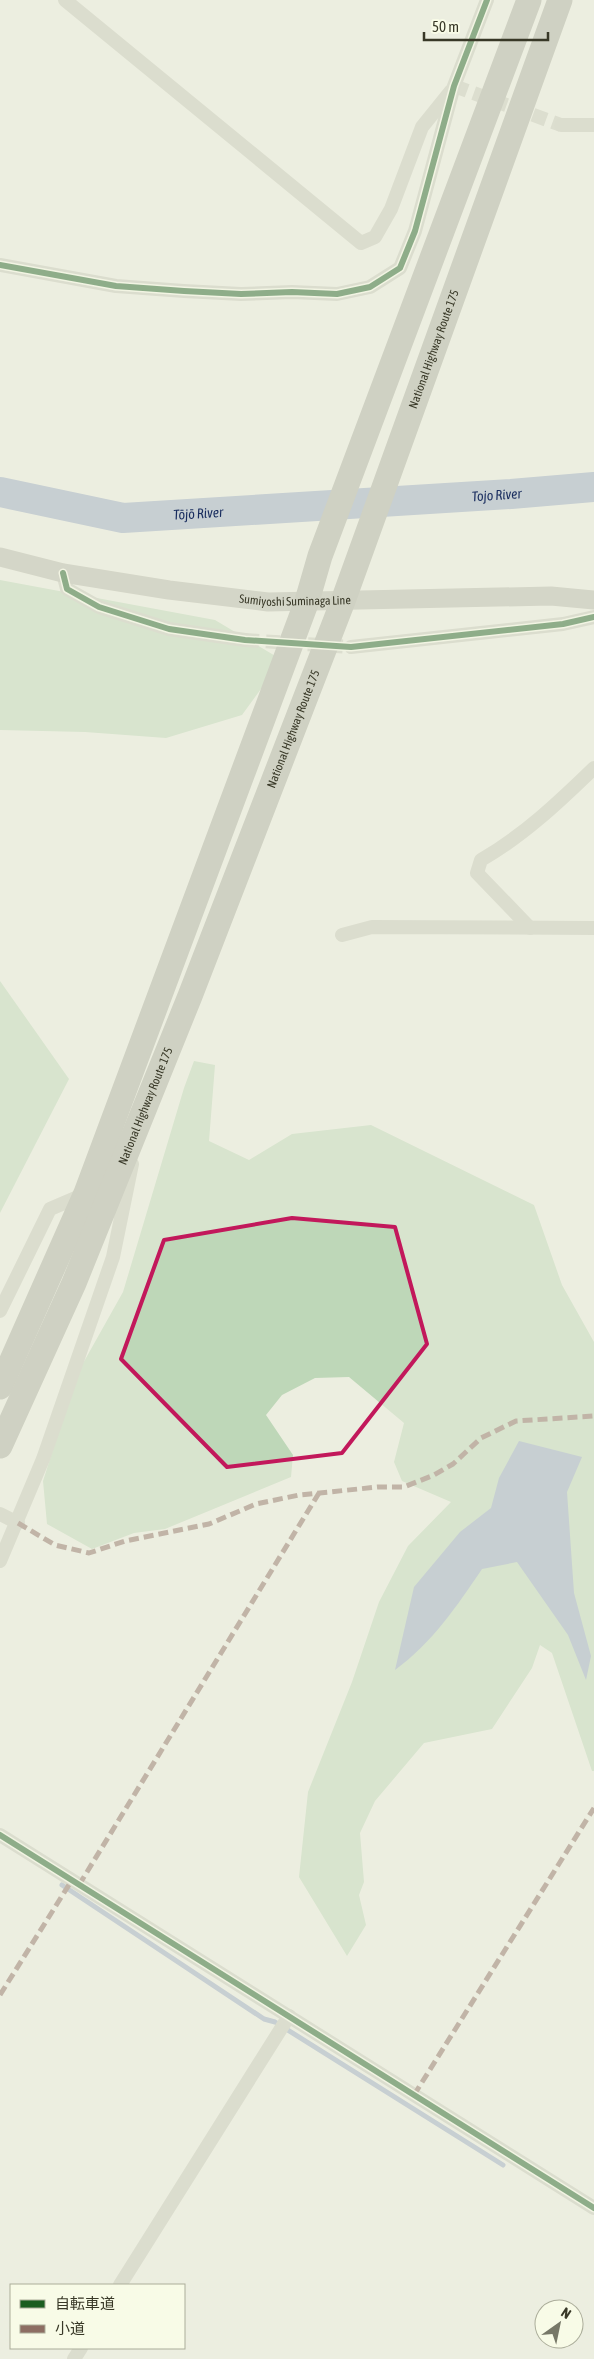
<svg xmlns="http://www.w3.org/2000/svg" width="594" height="2359" font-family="'Asap Condensed','Noto Sans JP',sans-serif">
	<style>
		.green { fill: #bed7b8 }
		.water { fill: #99a8c1 }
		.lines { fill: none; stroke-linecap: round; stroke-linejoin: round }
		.stream { stroke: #99a8c1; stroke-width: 5 }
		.river { stroke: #99a8c1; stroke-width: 30 }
		.street-tunnel { stroke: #c8cabb; stroke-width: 14; stroke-dasharray: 14 7; stroke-linecap: butt }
		.street { stroke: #c6c8b9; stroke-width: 14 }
		.secondary { stroke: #b7b8aa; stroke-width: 19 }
		.highway { stroke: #abad9f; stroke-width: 25 }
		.quiet { stroke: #8d6e63; stroke-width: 5; stroke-dasharray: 10 5; stroke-linecap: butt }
		.cycleway-casing { stroke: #f8fbe7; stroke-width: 9 }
		.cycleway { stroke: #1b5e20; stroke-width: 6 }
		.marked { fill: none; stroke: #c2185b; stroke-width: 4; stroke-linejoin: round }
		.labels { text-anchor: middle; stroke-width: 4; stroke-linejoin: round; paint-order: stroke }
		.street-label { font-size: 12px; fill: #383827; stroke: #f8fbe7 }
		.water-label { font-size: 14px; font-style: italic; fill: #182c5e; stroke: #f8fbe7 }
	</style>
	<rect width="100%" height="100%" fill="#eceee0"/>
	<g class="green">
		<polygon points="0,580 215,620 282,660 242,715 166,738 85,732 0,730"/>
		<polygon points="0,981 69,1079 0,1213"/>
		<polygon points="194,1061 215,1065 209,1141 249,1160 292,1134 371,1125 534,1205 562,1285 594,1342 594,1771 592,1771 552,1653 540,1645 532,1668 492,1729 424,1743 375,1801 360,1833 364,1882 359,1895 366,1925 347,1956 299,1877 308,1792 352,1682 379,1602 408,1546 451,1502 402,1481 394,1462 404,1423 349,1377 315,1378 282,1395 266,1415 293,1455 291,1477 165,1529 134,1533 92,1549 47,1524 43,1481 77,1374 123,1292 184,1088"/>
	</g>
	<path class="water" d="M519,1441L582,1457L567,1492L574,1593L591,1656L586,1680L568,1635L517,1562L482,1569C457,1606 432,1643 395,1670L414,1587L460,1532L491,1508L499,1478Z"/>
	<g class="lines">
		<polyline class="stream" points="62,1885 264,2019 275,2022 503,2165"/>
		<path class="river" id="s1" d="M0,492L123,518L511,494L594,487"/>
		<g class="street-tunnel">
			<polyline points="454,86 561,125"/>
			<polyline points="245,640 351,647"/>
		</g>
		<g class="street">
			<polyline points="65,0 361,243 375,237 391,209 422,127 451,91"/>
			<polyline points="561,125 594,125"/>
			<polyline points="0,265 116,286 184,291 241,294 292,292 337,294 370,287 400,268 415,231 454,86 487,0"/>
			<polyline points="63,573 67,589 99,607 169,629 245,640"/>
			<polyline points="351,647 563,624 594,617"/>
			<path d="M530,928L477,873L481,860C523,836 559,802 594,768"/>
			<polyline points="342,935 372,927 594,928"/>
			<polyline points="0,1311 50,1209 85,1194"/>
			<polyline points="0,1514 18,1523"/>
			<polyline points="0,1561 43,1459 113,1257 132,1164"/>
			<polyline points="0,1835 594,2208"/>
			<polyline points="120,2285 289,2016"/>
			<polyline points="74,2359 81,2348"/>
		</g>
		<path class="secondary" id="s2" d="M0,557L63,573L169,590L268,602L551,596L594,600"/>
		<g class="highway">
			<polyline points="0,1387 86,1193 307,601 320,556 529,0"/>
			<path id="s3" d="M0,1446L74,1283L190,996L343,601L560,0"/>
		</g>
		<g class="quiet">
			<polyline points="18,1523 55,1545 89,1553 125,1541 209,1524 256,1504 299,1495 378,1487 404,1487 434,1475 453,1464 481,1438 516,1421 594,1416"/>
			<polyline points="79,1885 319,1493"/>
			<polyline points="0,1995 72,1880"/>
			<polyline points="414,2095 594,1808"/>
		</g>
		<defs>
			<g id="cycleway">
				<polyline points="0,265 116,286 184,291 241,294 292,292 337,294 370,287 400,268 415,231 454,86 487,0"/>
				<polyline points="63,573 67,589 99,607 169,629 245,640 351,647 563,624 594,617"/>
				<polyline points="0,1835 594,2208"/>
			</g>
		</defs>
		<use href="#cycleway" class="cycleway-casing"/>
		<use href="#cycleway" class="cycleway"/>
	</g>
	<path d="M0 0H594V2359H0ZM292,1218L395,1227L427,1344L342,1453L227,1467L121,1359L164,1240Z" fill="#eceee0" fill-opacity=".55" fill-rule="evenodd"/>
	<path class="marked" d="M292,1218L395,1227L427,1344L342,1453L227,1467L121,1359L164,1240Z"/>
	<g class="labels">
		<g class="street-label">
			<text dy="4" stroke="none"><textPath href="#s3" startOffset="1180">National Highway Route 175</textPath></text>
			<text dy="4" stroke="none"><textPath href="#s2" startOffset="299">Sumiyoshi Suminaga Line</textPath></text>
			<text dy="4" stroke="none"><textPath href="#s3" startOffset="775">National Highway Route 175</textPath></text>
			<text dy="4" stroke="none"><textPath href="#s3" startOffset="370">National Highway Route 175</textPath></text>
		</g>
		<g class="water-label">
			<text dy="5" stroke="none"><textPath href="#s1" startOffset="500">Tojo River</textPath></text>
			<text dy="5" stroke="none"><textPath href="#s1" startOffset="201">Tōjō River</textPath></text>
		</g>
	</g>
	<rect x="10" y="2284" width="175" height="65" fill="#f8fbe7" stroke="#abad9a"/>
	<rect x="20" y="2300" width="25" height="8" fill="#1b5e20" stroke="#abad9a"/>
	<text x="55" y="2309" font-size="15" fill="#383827">自転車道</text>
	<rect x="20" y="2325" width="25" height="8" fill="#8d6e63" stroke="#abad9a"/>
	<text x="55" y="2334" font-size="15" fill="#383827">小道</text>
	<g transform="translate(559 2324) rotate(33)"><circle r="24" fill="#f8fbe7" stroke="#abad9a"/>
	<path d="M0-4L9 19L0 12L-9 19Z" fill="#777868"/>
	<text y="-8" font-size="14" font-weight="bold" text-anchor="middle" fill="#383827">N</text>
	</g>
	<path d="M424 32v8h124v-8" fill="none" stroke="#383827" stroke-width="2.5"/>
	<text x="432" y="32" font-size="15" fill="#383827" stroke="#f8fbe7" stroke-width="4" paint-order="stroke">50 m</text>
</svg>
